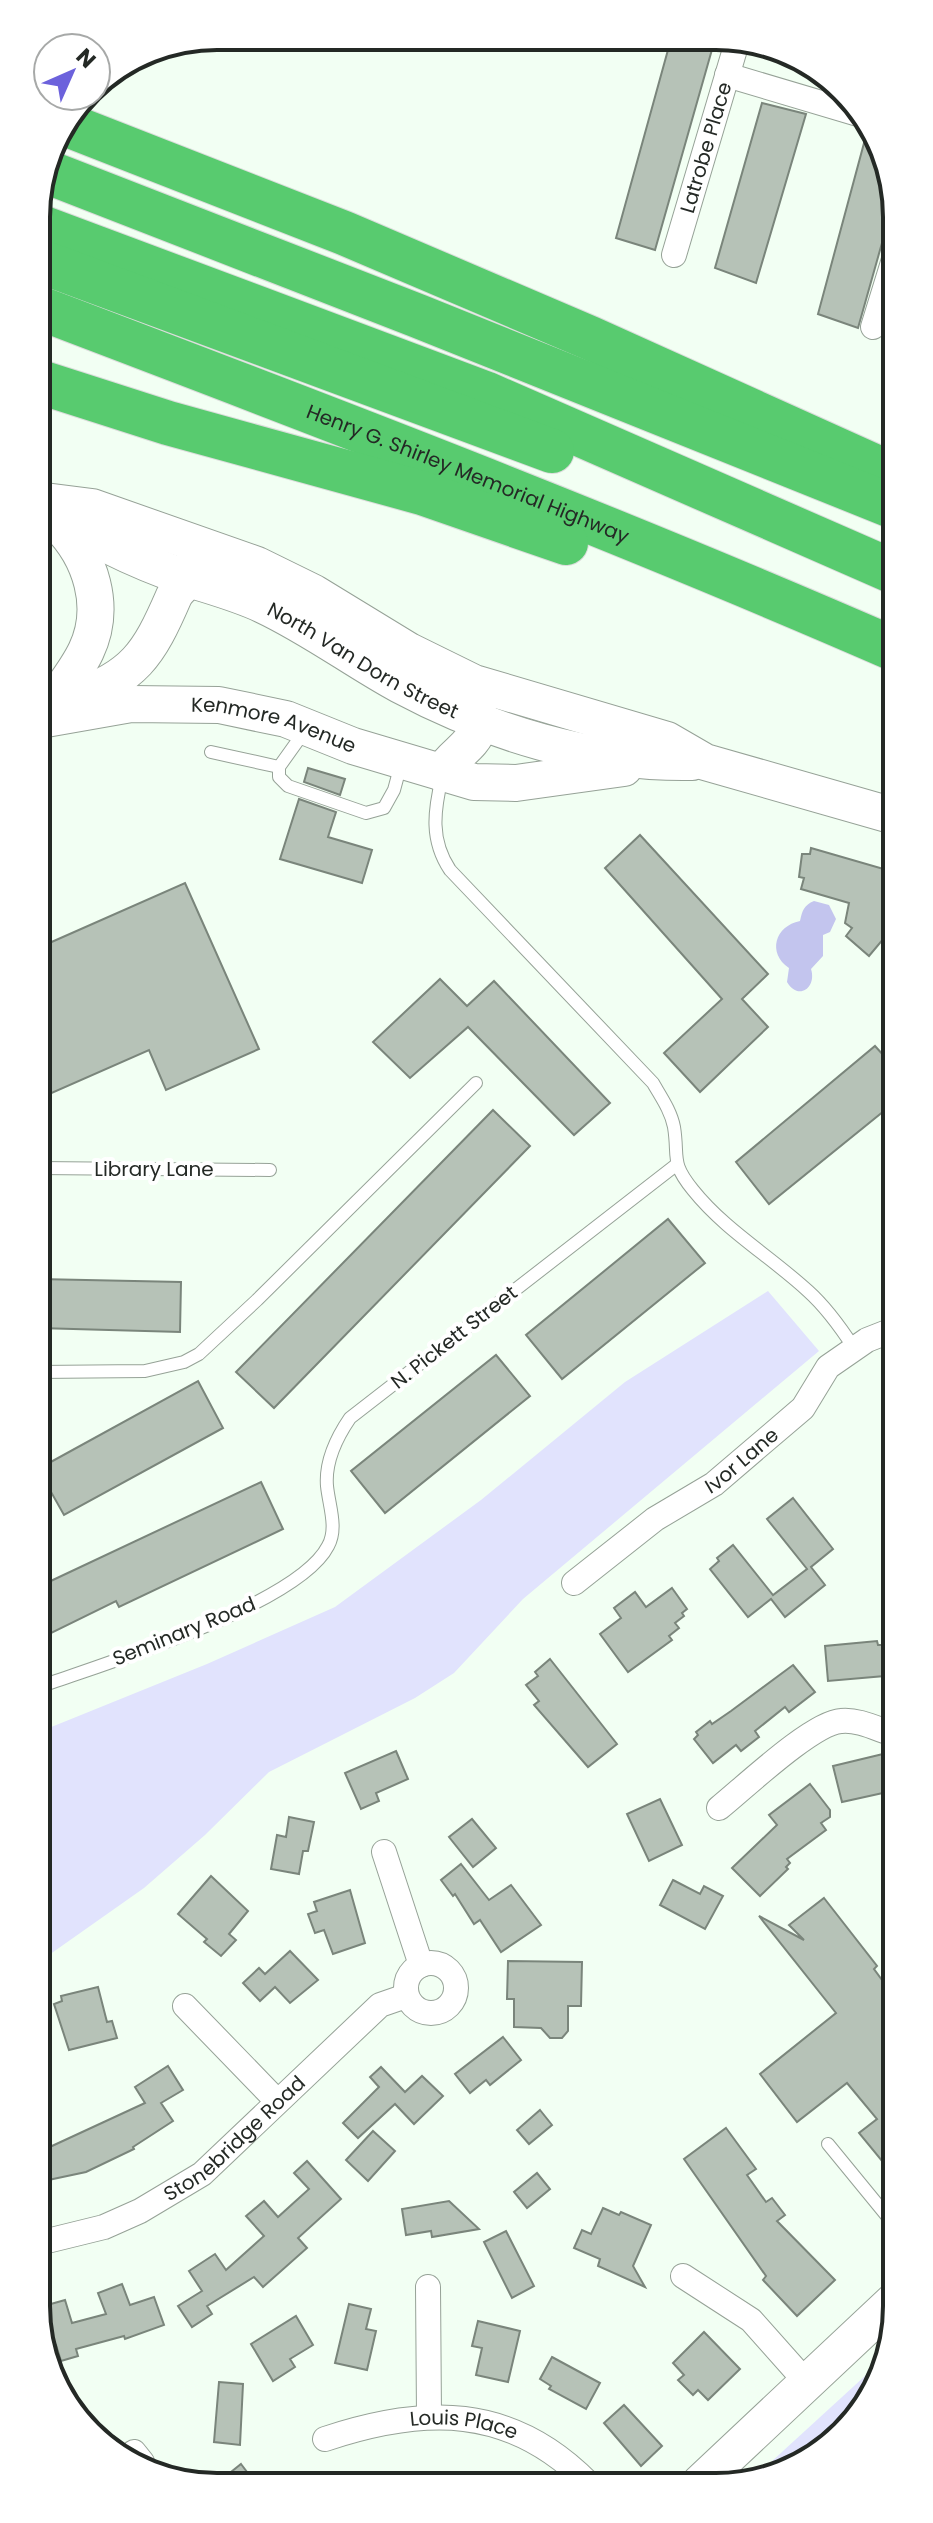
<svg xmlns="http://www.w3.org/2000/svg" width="933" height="2523" font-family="Poppins,sans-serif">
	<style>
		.green { fill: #e1e3fd }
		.water { fill: #c3c5ee }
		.building { fill: #b6c2b7; stroke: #7a857b; stroke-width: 2 }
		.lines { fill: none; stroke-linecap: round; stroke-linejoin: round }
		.lane-casing { stroke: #96a297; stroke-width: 14 }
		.street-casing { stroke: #96a297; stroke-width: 26 }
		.secondary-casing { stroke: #96a297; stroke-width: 38 }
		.highway-casing { stroke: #dcdddc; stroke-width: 46 }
		.lane { stroke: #fff; stroke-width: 12 }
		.street { stroke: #fff; stroke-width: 24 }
		.secondary { stroke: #fff; stroke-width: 36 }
		.highway { stroke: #58cb6f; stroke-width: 44 }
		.labels { text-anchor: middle; stroke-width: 8; stroke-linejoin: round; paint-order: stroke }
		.street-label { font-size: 20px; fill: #242925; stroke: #fff }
		.rim { fill: none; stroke: #242925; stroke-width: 4 }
	</style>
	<rect width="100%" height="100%" fill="#f2fff3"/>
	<g class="green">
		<polygon points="768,1291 819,1351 523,1599 454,1673 415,1698 269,1772 205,1835 144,1888 39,1962 39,1732 207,1664 335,1607 481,1500 625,1382"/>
		<polygon points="877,2365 852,2425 748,2483"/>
	</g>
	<path class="water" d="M814,901L829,905L836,919L830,932L823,935V956L811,969C817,988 798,1001 787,982L789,968C767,953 775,926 800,921C802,911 804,905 814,901Z"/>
	<g class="building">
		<polygon points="671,39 715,39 655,250 616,238"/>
		<polygon points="762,103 806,114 756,283 715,268"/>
		<polygon points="867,132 893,181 893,204 858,328 818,314"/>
		<polygon points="308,768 345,779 340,795 304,782"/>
		<polygon points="299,799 336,812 328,837 372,850 362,883 280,859"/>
		<polygon points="640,835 768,974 742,999 768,1027 700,1092 664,1053 722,999 605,868"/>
		<polygon points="811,848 894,872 895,925 869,956 846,936 852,928 845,923 849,903 801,889 804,878 799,877 802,854 810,854"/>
		<polygon points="185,883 259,1049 166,1090 149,1050 38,1099 38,948"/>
		<polygon points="440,979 467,1006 494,981 610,1103 574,1135 468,1027 410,1078 373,1042"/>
		<polygon points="875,1046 895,1068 895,1102 769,1204 736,1162"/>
		<polygon points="493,1110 530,1146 274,1408 236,1372"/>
		<polygon points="668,1219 705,1263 562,1379 526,1335"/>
		<polygon points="38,1279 181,1282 180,1332 38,1328"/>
		<polygon points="496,1355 530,1396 385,1513 351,1471"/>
		<polygon points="198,1381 223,1428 64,1515 38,1469"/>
		<polygon points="261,1482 283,1529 119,1607 116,1601 39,1639 38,1587"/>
		<polygon points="793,1498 833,1549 811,1567 825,1585 785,1617 771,1599 748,1617 710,1569 719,1561 717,1558 733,1545 773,1595 807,1569 767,1519"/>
		<polygon points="672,1588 687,1609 682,1613 684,1616 675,1623 679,1628 669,1636 672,1640 628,1672 600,1634 621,1618 614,1608 635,1592 646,1607"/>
		<polygon points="877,1641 878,1645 896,1645 896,1675 828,1681 825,1646"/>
		<polygon points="550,1659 617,1744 588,1767 534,1705 539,1701 526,1685 538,1676 535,1672"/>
		<polygon points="793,1665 815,1692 789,1712 785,1707 755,1731 759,1737 741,1751 736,1745 713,1763 694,1739 698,1735 696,1732 710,1721 712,1724 731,1711"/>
		<polygon points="396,1751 408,1779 376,1793 379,1801 361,1809 345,1773"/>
		<polygon points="883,1754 892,1791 842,1802 833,1766"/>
		<polygon points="810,1784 830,1810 830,1817 821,1823 826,1830 787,1859 790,1863 786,1867 788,1869 760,1896 732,1868 777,1825 769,1815"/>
		<polygon points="660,1799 682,1845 649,1861 627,1814"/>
		<polygon points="289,1817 314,1822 308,1851 303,1851 299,1874 271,1869 277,1835 286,1837"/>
		<polygon points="472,1819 496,1848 473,1867 449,1837"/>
		<polygon points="461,1864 489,1900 511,1885 541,1925 501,1952 480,1920 474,1924 455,1894 453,1896 441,1880"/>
		<polygon points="211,1876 248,1911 229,1934 236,1940 221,1956 204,1942 207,1939 178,1914"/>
		<polygon points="673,1880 700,1894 704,1886 723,1896 705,1929 660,1905"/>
		<polygon points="350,1890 365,1943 333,1954 324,1930 315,1933 308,1914 317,1911 314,1902"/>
		<polygon points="824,1898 877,1966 874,1969 896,1999 896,2178 859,2133 877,2119 847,2083 797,2122 760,2074 836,2013 759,1916 804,1940 789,1925"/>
		<polygon points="290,1951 318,1980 290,2003 275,1987 260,2001 243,1983 259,1968 265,1974"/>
		<polygon points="508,1961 582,1962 581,2006 568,2006 568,2031 562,2038 550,2038 541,2028 514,2027 514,1999 507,1999"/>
		<polygon points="98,1987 107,2022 112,2021 117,2038 69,2050 54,2004 62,2001 61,1996"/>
		<polygon points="503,2037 521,2060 490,2085 486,2080 470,2093 455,2074"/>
		<polygon points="168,2066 183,2090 161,2103 173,2121 133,2147 134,2149 86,2172 39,2182 39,2152 145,2103 135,2087"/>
		<polygon points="381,2067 405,2092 422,2076 443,2096 414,2124 395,2104 358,2138 343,2123 379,2087 370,2077"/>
		<polygon points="540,2110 552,2125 529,2144 517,2130"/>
		<polygon points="726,2128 756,2169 747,2175 766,2202 772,2198 785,2215 777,2221 835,2280 797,2316 763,2280 766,2276 684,2159"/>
		<polygon points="373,2131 395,2151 368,2181 346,2160"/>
		<polygon points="307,2161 341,2199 298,2238 307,2248 263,2287 254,2277 207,2306 212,2314 192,2327 178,2306 202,2291 189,2271 215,2254 226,2270 264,2236 246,2216 264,2201 278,2217 309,2189 294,2173"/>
		<polygon points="537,2173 550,2189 527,2208 514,2192"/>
		<polygon points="449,2201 479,2229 432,2237 431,2231 406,2235 402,2209"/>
		<polygon points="603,2208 619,2215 621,2212 651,2225 633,2266 645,2287 598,2266 600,2259 574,2248 582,2230 591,2234"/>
		<polygon points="506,2231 534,2286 512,2298 484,2242"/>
		<polygon points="122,2284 130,2305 154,2297 164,2325 125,2339 124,2336 76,2349 78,2356 61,2361 56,2345 47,2347 40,2321 40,2307 65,2300 72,2323 106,2314 98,2293"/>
		<polygon points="349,2304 371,2309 366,2329 376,2331 367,2370 335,2363"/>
		<polygon points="296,2316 313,2345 290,2359 295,2367 273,2381 251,2344"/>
		<polygon points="478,2321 520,2331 508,2382 476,2375 482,2348 472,2346"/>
		<polygon points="704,2332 740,2369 708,2400 698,2390 693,2395 678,2380 684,2375 673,2363"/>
		<polygon points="552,2357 600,2383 586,2409 549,2389 551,2386 540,2379"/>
		<polygon points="219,2382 243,2384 240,2445 214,2442"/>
		<polygon points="624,2405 662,2446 641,2466 604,2423"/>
		<polygon points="241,2464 256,2484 216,2484"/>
	</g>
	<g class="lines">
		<defs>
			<g id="lane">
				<polyline points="211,752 279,767 304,732"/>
				<polyline points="279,767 279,777 288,786 366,813 384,808 394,790 401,764"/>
				<path d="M442,777C434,811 430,840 450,870L653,1083C661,1097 671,1111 674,1127C679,1158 670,1162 693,1190C725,1230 770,1256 808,1291C827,1308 841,1328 854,1348"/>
				<polyline points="38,1168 270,1170"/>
				<polyline points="38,1372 145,1371 184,1362 199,1354 257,1300 476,1083"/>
				<path d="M39,1687C103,1664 298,1605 328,1546C338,1528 329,1506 327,1486C325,1462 337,1437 350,1418L676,1165"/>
				<polyline points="828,2144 896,2227"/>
			</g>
			<g id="street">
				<polyline points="727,75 858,114"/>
				<path id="s1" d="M674,255L738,39"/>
				<polyline points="873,327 894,259"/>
				<path id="s2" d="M574,1583L655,1519L714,1484L803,1408L828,1367L867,1340L895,1329"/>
				<path d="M719,1808C744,1788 812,1723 841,1721C859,1719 879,1730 896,1735"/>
				<polyline points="384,1852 421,1965"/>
				<circle cx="431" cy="1988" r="25"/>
				<polyline points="185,2006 277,2101"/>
				<path id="s3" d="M39,2243L104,2227L140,2211L202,2174L380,2005L406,1996"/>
				<polyline points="683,2276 751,2320 807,2383"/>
				<polyline points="428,2287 429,2416"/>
				<path id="s4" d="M325,2439C424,2406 510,2404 588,2483"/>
				<polyline points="134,2452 142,2462"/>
			</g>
			<g id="secondary">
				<polyline points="37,500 92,507 257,565 314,593 409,651 474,683 667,740 705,762 894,816"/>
				<path id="s5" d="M37,502C87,537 131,559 189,579C214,587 240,594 263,605C312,628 354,660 400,685C488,732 591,764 692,762"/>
				<path d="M72,699C135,676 148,656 174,596C178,588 186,584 189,576C192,571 194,564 196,559"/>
				<path d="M48,709C61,689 76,672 86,651C107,607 91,557 58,524"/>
				<path id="s6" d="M40,720L131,704L219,705L286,719L353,746L474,782L516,783L624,768"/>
				<path d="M442,773C451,755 473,747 479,727C481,720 477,709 476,701"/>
				<polyline points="700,2483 897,2298"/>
			</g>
			<g id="highway">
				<polyline points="65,124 344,233 590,338 894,475"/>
				<polyline points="45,171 418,316 894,507"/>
				<polyline points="36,225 485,393 894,572"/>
				<polyline points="37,260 552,451"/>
				<path id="s7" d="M37,307C324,416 612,526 894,649"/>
				<polyline points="37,381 168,423 422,493 566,543"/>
			</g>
		</defs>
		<use href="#lane" class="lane-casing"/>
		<use href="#street" class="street-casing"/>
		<use href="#secondary" class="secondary-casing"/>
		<use href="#highway" class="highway-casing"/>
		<use href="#lane" class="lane"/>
		<use href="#street" class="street"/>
		<use href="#secondary" class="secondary"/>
		<use href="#highway" class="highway"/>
	</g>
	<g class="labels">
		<g class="street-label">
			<text dy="7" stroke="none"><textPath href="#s1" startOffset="112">Latrobe Place</textPath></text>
			<text dy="7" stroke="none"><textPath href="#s7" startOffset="462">Henry G. Shirley Memorial Highway</textPath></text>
			<text dy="7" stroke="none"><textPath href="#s5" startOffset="364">North Van Dorn Street</textPath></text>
			<text dy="7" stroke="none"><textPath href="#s6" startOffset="238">Kenmore Avenue</textPath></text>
			<text x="154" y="1176">Library Lane</text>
			<text transform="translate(454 1337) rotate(-38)" y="7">N. Pickett Street</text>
			<text dy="7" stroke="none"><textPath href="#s2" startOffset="208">Ivor Lane</textPath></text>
			<text transform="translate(184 1631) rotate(-22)" y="7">Seminary Road</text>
			<text dy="7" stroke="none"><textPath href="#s3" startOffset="226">Stonebridge Road</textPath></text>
			<text dy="7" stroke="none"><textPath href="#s4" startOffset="142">Louis Place</textPath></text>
		</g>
	</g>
	<path d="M0 0H933V2523H0ZM217 50H716A167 167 0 0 1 883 217V2306A167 167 0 0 1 716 2473H217A167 167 0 0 1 50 2306V217A167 167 0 0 1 217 50Z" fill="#fff" fill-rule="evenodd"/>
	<path class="rim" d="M217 50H716A167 167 0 0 1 883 217V2306A167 167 0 0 1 716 2473H217A167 167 0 0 1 50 2306V217A167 167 0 0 1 217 50Z"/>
	<g transform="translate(72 72) rotate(45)"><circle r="38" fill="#ffffff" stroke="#a7a9a8" stroke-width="2"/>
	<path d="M0-6L14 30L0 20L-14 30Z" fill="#6c62dc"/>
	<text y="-12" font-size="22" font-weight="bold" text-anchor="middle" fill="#242925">N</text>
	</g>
</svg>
